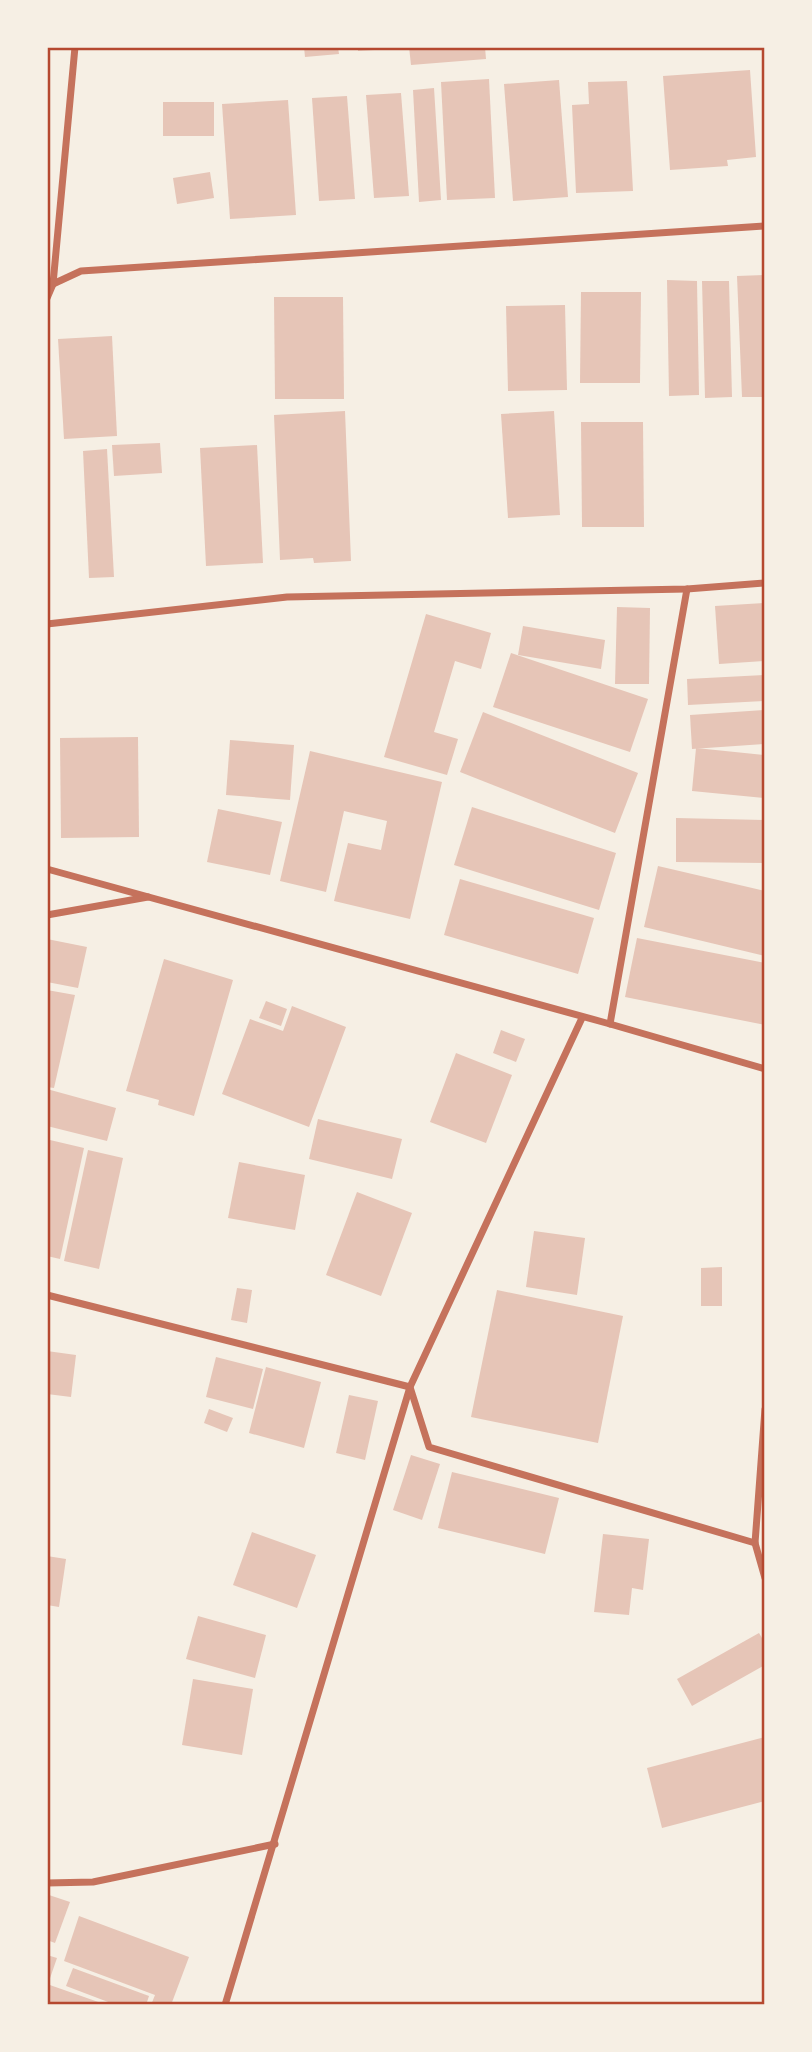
<svg xmlns="http://www.w3.org/2000/svg" width="812" height="2052" font-family="Spectral,serif">
	<style>
		.building { fill: #e6c5b7 }
		.lines { fill: none; stroke-linecap: round; stroke-linejoin: round }
		.minor { stroke: #c5725c; stroke-width: 7 }
		.neatline { fill: none; stroke: #b5482f; stroke-width: 2.5 }
	</style>
	<rect width="100%" height="100%" fill="#f6efe4"/>
	<g class="building">
		<polygon points="304,47 338,47 339,54 305,57"/>
		<polygon points="358,47 390,47 390,49 358,51"/>
		<polygon points="409,47 485,47 486,59 411,65"/>
		<polygon points="750,70 756,157 727,160 728,166 670,170 663,76"/>
		<polygon points="489,79 495,198 447,200 441,82"/>
		<polygon points="559,80 568,197 513,201 504,84"/>
		<polygon points="627,81 633,191 576,193 572,105 589,104 588,82"/>
		<polygon points="434,88 441,200 419,202 413,90"/>
		<polygon points="401,93 409,196 374,198 366,95"/>
		<polygon points="347,96 355,199 319,201 312,98"/>
		<polygon points="288,100 296,215 230,219 222,104"/>
		<rect x="163" y="102" width="51" height="34"/>
		<polygon points="210,172 214,198 177,204 173,178"/>
		<polygon points="765,275 765,397 742,397 737,276"/>
		<polygon points="667,280 697,281 699,395 669,396"/>
		<polygon points="702,281 729,281 732,397 705,398"/>
		<polygon points="581,292 641,292 640,383 580,383"/>
		<polygon points="274,297 343,297 344,399 275,399"/>
		<polygon points="565,305 567,390 508,391 506,306"/>
		<polygon points="112,336 117,436 64,439 58,339"/>
		<polygon points="345,411 351,561 314,563 313,558 280,560 274,415"/>
		<polygon points="554,411 560,515 508,518 501,414"/>
		<polygon points="581,422 643,422 644,527 582,527"/>
		<polygon points="160,443 162,473 114,476 112,445"/>
		<polygon points="257,445 263,563 206,566 200,448"/>
		<polygon points="107,449 114,577 89,578 83,451"/>
		<polygon points="765,603 765,661 719,664 715,606"/>
		<polygon points="617,607 650,608 649,684 615,684"/>
		<polygon points="426,614 491,633 481,669 455,661 434,732 458,739 447,775 384,757"/>
		<polygon points="523,626 605,640 601,669 518,655"/>
		<polygon points="511,653 648,699 630,752 493,707"/>
		<polygon points="765,675 765,701 688,705 687,679"/>
		<polygon points="765,710 765,744 692,749 690,715"/>
		<polygon points="483,712 638,773 615,833 460,772"/>
		<polygon points="138,737 139,837 61,838 60,738"/>
		<polygon points="230,740 294,745 290,800 226,795"/>
		<polygon points="696,748 765,755 765,798 692,791"/>
		<polygon points="310,751 442,782 410,919 334,901 348,843 381,850 387,821 344,811 326,892 280,881"/>
		<polygon points="472,807 616,853 599,910 454,865"/>
		<polygon points="218,809 282,822 270,875 207,862"/>
		<polygon points="676,818 764,820 764,863 676,862"/>
		<polygon points="658,866 765,891 765,956 644,927"/>
		<polygon points="460,879 594,918 578,974 444,935"/>
		<polygon points="637,938 765,963 765,1025 625,997"/>
		<polygon points="47,939 87,947 78,988 47,982"/>
		<polygon points="164,959 233,980 194,1116 158,1105 159,1100 126,1091"/>
		<polygon points="47,990 75,995 54,1088 47,1087"/>
		<polygon points="266,1001 287,1009 281,1026 259,1018"/>
		<polygon points="292,1006 346,1027 309,1127 222,1094 250,1019 283,1031"/>
		<polygon points="501,1030 525,1039 516,1062 493,1053"/>
		<polygon points="456,1053 512,1075 486,1143 430,1122"/>
		<polygon points="47,1089 116,1108 107,1141 47,1126"/>
		<polygon points="318,1119 402,1139 392,1179 309,1159"/>
		<polygon points="50,1140 84,1148 60,1259 47,1256 47,1151"/>
		<polygon points="88,1150 123,1158 99,1269 64,1261"/>
		<polygon points="239,1162 305,1175 295,1230 228,1218"/>
		<polygon points="357,1192 412,1213 381,1296 326,1275"/>
		<polygon points="534,1231 585,1238 577,1295 526,1287"/>
		<polygon points="722,1267 722,1306 701,1306 701,1268"/>
		<polygon points="237,1288 252,1290 247,1323 231,1320"/>
		<polygon points="497,1290 623,1316 598,1443 471,1417"/>
		<polygon points="47,1351 76,1355 71,1397 47,1394"/>
		<polygon points="216,1357 263,1369 253,1409 206,1397"/>
		<polygon points="266,1367 321,1382 304,1448 249,1433"/>
		<polygon points="349,1395 378,1401 365,1460 336,1453"/>
		<polygon points="209,1409 233,1418 227,1432 204,1423"/>
		<polygon points="411,1455 440,1464 422,1520 393,1510"/>
		<polygon points="452,1472 559,1498 545,1554 438,1528"/>
		<polygon points="252,1532 316,1555 297,1608 233,1585"/>
		<polygon points="603,1534 649,1539 643,1590 632,1588 629,1615 594,1612"/>
		<polygon points="47,1556 66,1559 59,1607 47,1605"/>
		<polygon points="198,1616 266,1635 255,1678 186,1659"/>
		<polygon points="759,1633 765,1643 765,1665 692,1706 677,1679"/>
		<polygon points="193,1679 253,1689 242,1755 182,1745"/>
		<polygon points="765,1737 765,1801 662,1828 647,1768"/>
		<polygon points="49,1895 70,1902 55,1943 47,1940 47,1900"/>
		<polygon points="79,1916 189,1957 171,2005 151,2005 155,1995 64,1961"/>
		<polygon points="47,1955 57,1958 48,1984 47,1984"/>
		<polygon points="73,1968 149,1996 146,2005 116,2005 66,1986"/>
		<polygon points="47,1984 104,2004 104,2005 47,2005"/>
	</g>
	<g class="lines">
		<g class="minor">
			<polyline points="53,284 81,271 765,226"/>
			<polyline points="47,298 53,284 75,47"/>
			<polyline points="47,624 287,597 687,589 765,583"/>
			<polyline points="47,869 610,1024 765,1069"/>
			<polyline points="47,915 148,897"/>
			<polyline points="610,1024 687,589"/>
			<polyline points="47,1295 410,1387 429,1447 755,1543"/>
			<polyline points="765,1409 755,1543 765,1578"/>
			<polyline points="47,1883 93,1882 275,1844"/>
			<polyline points="225,2005 410,1387 582,1018"/>
		</g>
	</g>
	<rect width="812" height="2052" fill="none" stroke="#f6efe4" stroke-width="98"/>
	<rect x="49" y="49" width="714" height="1954" class="neatline"/>
</svg>
